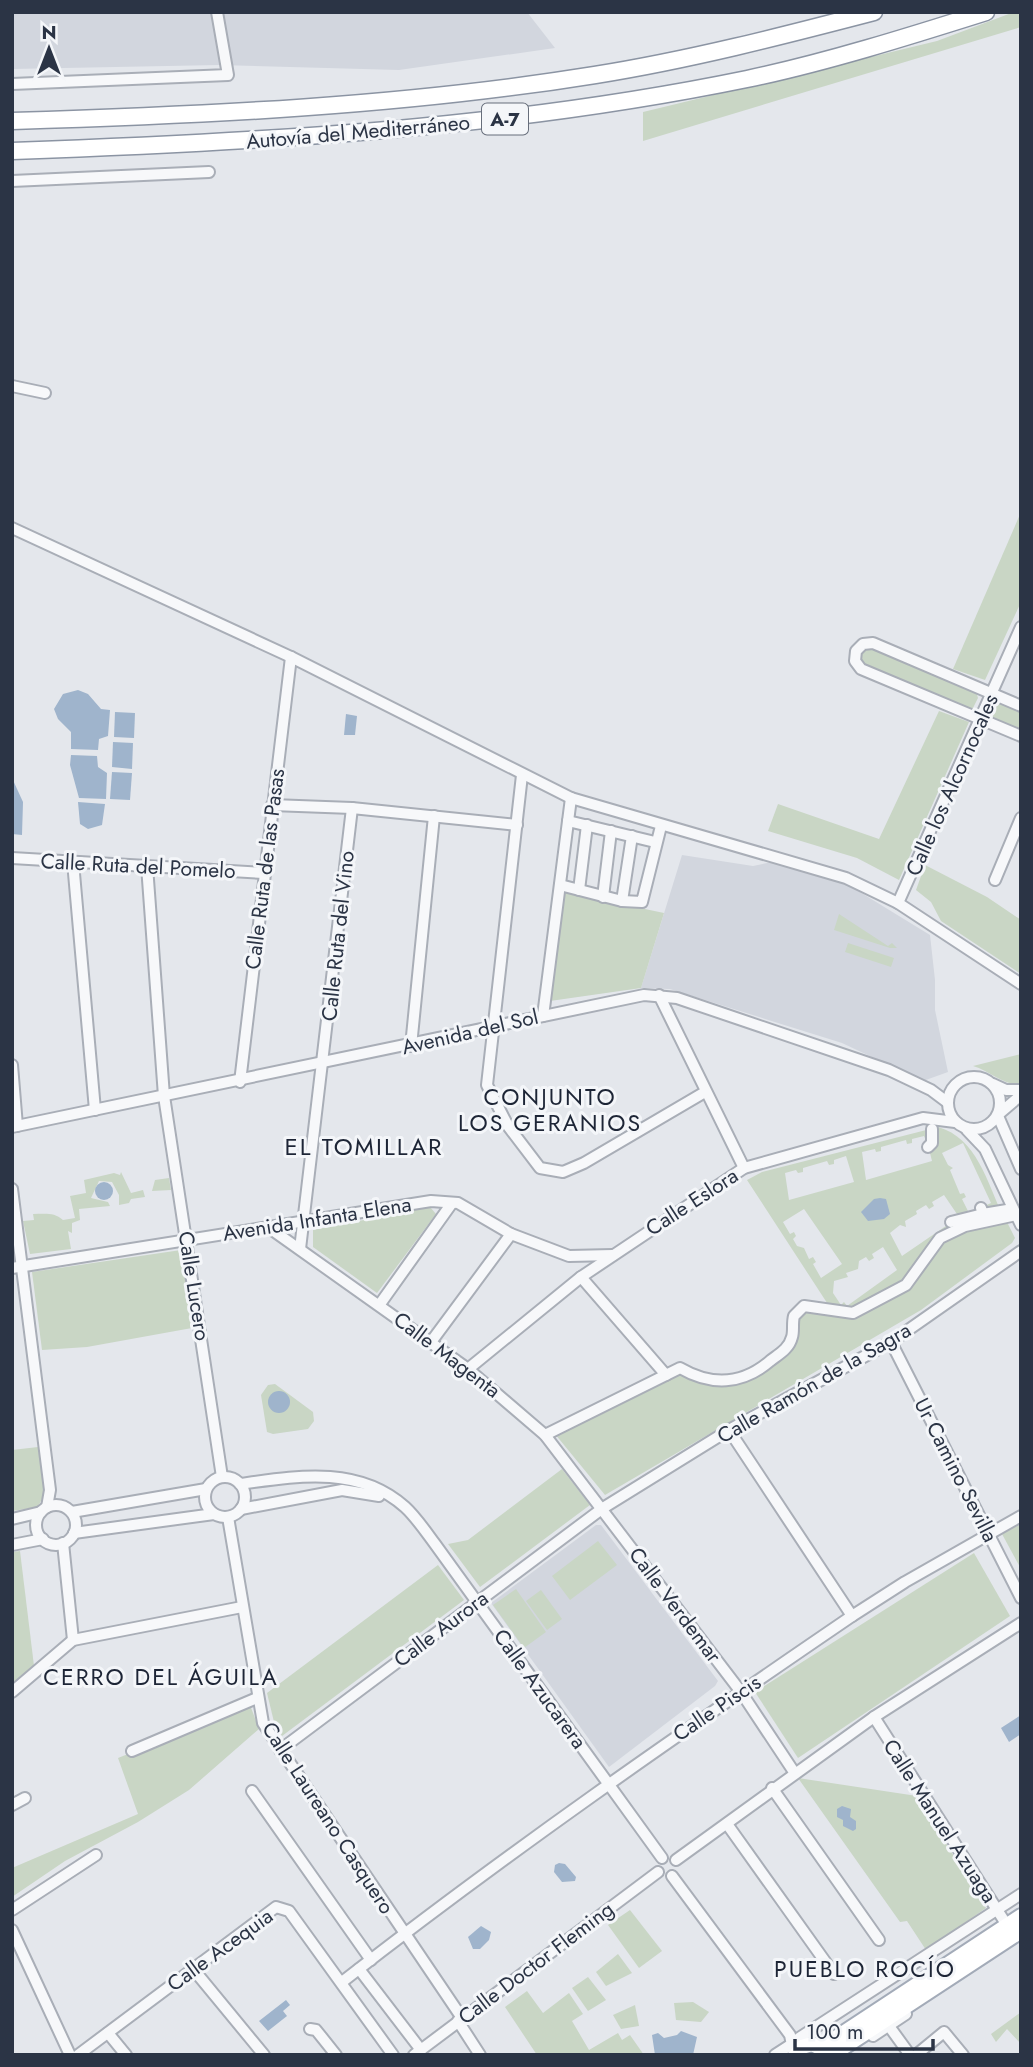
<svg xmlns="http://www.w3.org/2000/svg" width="1033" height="2067" font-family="Jost,sans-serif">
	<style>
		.built { fill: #d2d6de }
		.green { fill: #c9d6c5; fill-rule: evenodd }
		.water { fill: #9fb4cc }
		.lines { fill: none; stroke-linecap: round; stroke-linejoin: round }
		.minor-casing { stroke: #a9aeb7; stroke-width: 14 }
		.major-casing { stroke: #a3abb8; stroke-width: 18 }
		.highway-casing { stroke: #8b94a3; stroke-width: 19 }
		.minor { stroke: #f7f8fa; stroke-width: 10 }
		.major { stroke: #fff; stroke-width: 14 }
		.highway { stroke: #fff; stroke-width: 16 }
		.labels { text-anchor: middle; stroke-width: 6; stroke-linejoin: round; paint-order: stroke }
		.shield { fill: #f4f6f9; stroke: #676e7b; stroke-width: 2 }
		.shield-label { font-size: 19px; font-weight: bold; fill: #2b3445 }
		.street-label { font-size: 21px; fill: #2b3445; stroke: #f4f6f9 }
		.neighbourhood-label { font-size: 23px; letter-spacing: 2px; fill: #1d2536; stroke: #f4f6f9 }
		.quarter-label { font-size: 24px; letter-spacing: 2px; fill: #1d2536; stroke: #f4f6f9 }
	</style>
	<rect width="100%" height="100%" fill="#e4e7ec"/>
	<g class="built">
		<polygon points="12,12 527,12 555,48 399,70 219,65 12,69"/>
		<polygon points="682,855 753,866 772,862 797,867 850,886 930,935 935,980 935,1010 948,1072 923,1081 842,1043 670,989 641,988"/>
		<polygon points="596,1525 601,1525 718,1681 715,1686 609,1767 491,1603"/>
	</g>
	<g class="green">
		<polygon points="1014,12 1021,12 1021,27 643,141 643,112 937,41"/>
		<polygon points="1021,512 1021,602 985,680 953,669"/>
		<polygon points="869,646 976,691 978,698 973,708 967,709 864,665 858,658 863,647"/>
		<polygon points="995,701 1021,710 1021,732 988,716 987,712"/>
		<polygon points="939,711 969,722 899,880 857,858 768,831 778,804 879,839"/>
		<polygon points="925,865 987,897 1021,920 1021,974 941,921 931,902 916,890"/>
		<polygon points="564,888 602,900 664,913 641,988 550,1001"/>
		<polygon points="839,914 888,946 892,943 897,948 890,948 834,930"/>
		<polygon points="848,943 894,958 891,967 845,952"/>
		<path d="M1021,1054V1085C1003,1085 990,1071 973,1066Z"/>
		<path d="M938,1127C977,1138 987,1182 1003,1216L963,1222L950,1228L920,1258L906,1281L853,1309H831L747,1180L762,1172ZM930,1132L945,1137L933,1133V1146L929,1149L932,1161L866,1180L862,1152L875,1149L876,1152L881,1151V1147L906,1140L907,1144L912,1143V1139L924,1136L927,1143ZM963,1143L991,1203L969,1213L962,1199L966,1197L964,1193L960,1194L950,1170L953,1168L948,1165L942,1153ZM846,1156L854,1182L789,1200L785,1173L796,1170L798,1173L803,1172V1168L827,1161L829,1165L834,1164V1160ZM944,1195L959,1217L902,1256L890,1233L900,1225L906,1227L905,1221L917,1214L916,1211L926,1205L929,1209L934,1206L932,1202ZM804,1209L842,1264L821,1278L813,1264L816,1262L813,1257L809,1259L804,1248L797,1246L793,1239L796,1236L794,1232L790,1234L783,1222ZM883,1247L897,1270L847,1306L844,1302L841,1305L833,1293L834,1281L848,1277L846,1273L858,1269L859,1261L866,1257L869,1261L874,1258L872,1254Z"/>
		<path d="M121,1172L131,1193L143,1190L145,1197L131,1199L129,1203L119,1205V1195L112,1182L99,1181L91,1198L108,1202L110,1206L79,1209L80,1220L72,1223V1233L68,1231L71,1249L30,1254L23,1221L34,1220L33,1214C45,1214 54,1212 63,1220L75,1218L70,1196L86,1193L84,1180L114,1173L120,1175Z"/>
		<polygon points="169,1178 171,1190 152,1191 155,1180"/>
		<polygon points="430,1207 436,1214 377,1293 313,1247 313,1230"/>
		<path d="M1006,1220L1015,1238L1012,1243L921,1310L605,1495L555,1434L673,1374C687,1374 698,1384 713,1385C739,1387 768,1373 785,1353C795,1342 796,1322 805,1310L857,1317L911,1287L940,1243L965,1229Z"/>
		<polygon points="181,1250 192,1328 87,1347 42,1350 32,1272"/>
		<polygon points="275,1384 313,1412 314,1421 308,1429 273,1434 267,1432 261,1395 268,1385"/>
		<polygon points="38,1447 45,1492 38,1507 12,1511 12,1450"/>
		<polygon points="562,1469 590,1505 480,1587 448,1544 468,1540"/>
		<polygon points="1021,1524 1021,1569 1002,1534"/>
		<polygon points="598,1541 617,1565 570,1600 552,1576"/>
		<polygon points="20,1551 34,1666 12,1683 12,1552"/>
		<polygon points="974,1553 1010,1616 798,1758 755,1692"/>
		<polygon points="438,1565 464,1600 282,1736 274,1722 267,1693"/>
		<polygon points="516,1589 546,1632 524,1648 493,1605"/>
		<polygon points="541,1590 562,1619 547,1630 526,1601"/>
		<polygon points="250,1705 259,1729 189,1790 138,1822 65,1861 12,1897 12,1868 138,1814 118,1758"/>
		<polygon points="798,1778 917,1796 986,1908 926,1950 907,1921 900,1922"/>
		<polygon points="630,1910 662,1951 639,1968 608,1925"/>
		<polygon points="618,1954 632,1973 606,1986 596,1972"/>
		<polygon points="588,1977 606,2000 588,2011 572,1988"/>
		<polygon points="527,1991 543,2013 569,1993 583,2014 572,2021 589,2050 618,2033 622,2040 630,2035 644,2055 537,2055 505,2007"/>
		<polygon points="693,2002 709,2012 701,2022 676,2020 674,2003"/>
		<polygon points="635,2005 639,2026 621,2029 613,2015"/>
		<polygon points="1021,2012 1021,2044 1007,2029 996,2042 991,2034"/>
	</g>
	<g class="water">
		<polygon points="78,690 88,694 101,709 110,710 108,736 99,739 98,750 71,749 71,732 58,719 54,709 63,694"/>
		<polygon points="115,712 135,713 134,738 114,737"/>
		<polygon points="346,714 357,716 355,735 344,735"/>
		<polygon points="113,742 133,743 132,769 112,767"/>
		<polygon points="71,755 97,756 98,767 107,773 106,799 79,798 70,765"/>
		<polygon points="112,772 132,773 130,800 110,799"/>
		<polygon points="12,778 23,802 22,835 12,834"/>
		<polygon points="78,802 105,804 102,825 88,829 80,824"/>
		<circle cx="104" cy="1191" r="9"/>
		<polygon points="880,1198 886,1199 890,1214 884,1219 868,1221 861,1212 874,1199"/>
		<circle cx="279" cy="1402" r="11"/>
		<polygon points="1021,1715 1021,1734 1009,1742 1001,1728"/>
		<polygon points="842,1806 851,1809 850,1817 856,1821 856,1829 853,1831 843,1826 843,1820 837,1817 837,1809"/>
		<polygon points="559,1863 565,1864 576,1877 575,1881 562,1882 554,1872 555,1865"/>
		<polygon points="481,1926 491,1932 489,1940 480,1949 473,1949 468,1937"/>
		<polygon points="286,2000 290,2005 283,2011 287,2016 268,2031 259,2021"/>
		<polygon points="681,2031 697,2037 693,2055 655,2055 652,2035 658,2033 664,2038 677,2035"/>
	</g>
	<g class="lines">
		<defs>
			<g id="minor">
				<polyline points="12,84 228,75 217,12"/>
				<polyline points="12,181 209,172"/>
				<polyline points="12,386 45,393"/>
				<polyline points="12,528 291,657 571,798 846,878 898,903 1021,984"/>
				<polyline points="1021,706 873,643 863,644 856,651 855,661 861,669 1021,736"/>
				<polyline points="522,775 487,1085 508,1126 540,1168 563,1172 584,1163 705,1092"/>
				<polyline points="272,805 352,808 517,825"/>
				<polyline points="568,821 655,842"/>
				<polyline points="12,858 264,873"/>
				<polyline points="73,862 95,1110"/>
				<polyline points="147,866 164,1096 222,1477"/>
				<polyline points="995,880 1021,818"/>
				<polyline points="560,885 622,901 642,902 661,826"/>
				<polyline points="579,890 587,825"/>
				<polyline points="603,897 611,831"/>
				<polyline points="622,901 632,836"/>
				<polyline points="898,903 1021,627"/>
				<polyline points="659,995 744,1168"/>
				<polyline points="543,1016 571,798"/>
				<polyline points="411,1046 434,816"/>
				<polyline points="12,1065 17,1126"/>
				<circle cx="974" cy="1103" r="26"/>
				<polyline points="240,1082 291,657"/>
				<polyline points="993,1084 1006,1090 1021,1090"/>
				<polyline points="1000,1113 1021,1095"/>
				<polyline points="998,1116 1021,1169"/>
				<polyline points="12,1127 644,995 677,998 889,1070 931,1090 947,1102"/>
				<polyline points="967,1130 985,1149 1021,1225"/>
				<polyline points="928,1147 932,1143 932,1129"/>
				<polyline points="12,1189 50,1490 47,1507"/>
				<polyline points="981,1208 983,1214 1013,1209"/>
				<polyline points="951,1222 983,1214"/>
				<polyline points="268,1227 468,1369 545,1435 741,1692 794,1772"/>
				<polyline points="300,1249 352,808"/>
				<polyline points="12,1268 431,1201 458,1203 511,1234 569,1256 613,1255"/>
				<polyline points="581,1277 666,1375"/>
				<polyline points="380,1304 452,1203"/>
				<polyline points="431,1342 511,1234"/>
				<polyline points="891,1342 1021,1598"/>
				<polyline points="468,1369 581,1277 744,1168 923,1118 955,1122"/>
				<path d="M545,1435L680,1368C711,1386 742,1385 770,1361C779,1354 789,1349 792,1337C794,1331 792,1323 794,1316L804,1306L853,1313L906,1285L940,1238L965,1226L1016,1215"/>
				<circle cx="225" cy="1497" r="20"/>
				<path d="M240,1484C297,1476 358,1465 405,1507C416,1517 426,1532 435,1544L662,1858"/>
				<circle cx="56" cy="1525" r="20"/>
				<polyline points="241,1509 342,1490 379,1496"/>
				<polyline points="72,1512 206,1489"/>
				<polyline points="228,1517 263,1723 462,2018"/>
				<polyline points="12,1519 41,1512"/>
				<polyline points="74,1533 214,1514"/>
				<polyline points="63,1543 73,1640"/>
				<polyline points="12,1545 43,1539"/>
				<polyline points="852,1616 905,1582 1021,1516"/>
				<polyline points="12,1692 73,1640 242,1607"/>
				<polyline points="874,1717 1010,1930"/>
				<polyline points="280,1750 603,1508 729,1430 891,1342 1021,1251"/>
				<polyline points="132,1751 257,1698"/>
				<polyline points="772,1788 879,1940"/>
				<polyline points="252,1791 371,1960"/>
				<polyline points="12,1805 25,1798"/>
				<polyline points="727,1824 834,1974"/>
				<polyline points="676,1860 874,1717 1021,1623"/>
				<polyline points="672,1876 790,2035 794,2055"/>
				<polyline points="12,1910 96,1855"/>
				<polyline points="12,1930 70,2055"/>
				<polyline points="359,1969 421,2050"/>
				<polyline points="194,1970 264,2055"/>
				<path d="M342,1982C507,1853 679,1734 852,1616L729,1430"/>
				<polyline points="458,2021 480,2055"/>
				<polyline points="886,2022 910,2055"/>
				<polyline points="310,2029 316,2030 336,2055"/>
				<polyline points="108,2033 126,2055"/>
				<polyline points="873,2036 906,2014"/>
				<polyline points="799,2038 1021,1894"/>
				<polyline points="78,2055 276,1907 289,1911 393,2055"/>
				<polyline points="414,2055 658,1872"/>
				<polyline points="775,2055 792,2044"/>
				<polyline points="916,2055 944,2032 963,2055"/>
			</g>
			<g id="major">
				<polyline points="822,2047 1021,1916"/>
				<polyline points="796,2055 802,2047 812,2044 826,2051"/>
				<polyline points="832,2055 1021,1931"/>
			</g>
			<g id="highway">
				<path d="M12,121C206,115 403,106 595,75C689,60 782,36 874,12"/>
				<path d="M12,151C259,142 504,129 747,79C824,63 910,36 986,12"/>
			</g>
		</defs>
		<use href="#minor" class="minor-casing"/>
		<use href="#major" class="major-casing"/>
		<use href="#highway" class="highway-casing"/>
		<use href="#minor" class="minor"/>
		<use href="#major" class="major"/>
		<use href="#highway" class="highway"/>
	</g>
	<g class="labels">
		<rect class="shield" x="482" y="103.5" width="46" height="31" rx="5"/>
		<g class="shield-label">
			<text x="505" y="126">A-7</text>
		</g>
		<g class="street-label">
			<text transform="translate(358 132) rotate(-5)" y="7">Autovía del Mediterráneo</text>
			<text transform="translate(952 785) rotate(-66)" y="7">Calle los Alcornocales</text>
			<text transform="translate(138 866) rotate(3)" y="7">Calle Ruta del Pomelo</text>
			<text transform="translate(265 869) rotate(-83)" y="7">Calle Ruta de las Pasas</text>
			<text transform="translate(338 936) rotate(-84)" y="7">Calle Ruta del Vino</text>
			<text transform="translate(470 1032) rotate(-13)" y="7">Avenida del Sol</text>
			<text transform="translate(692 1202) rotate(-33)" y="7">Calle Eslora</text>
			<text transform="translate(317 1219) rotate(-9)" y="7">Avenida Infanta Elena</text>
			<text transform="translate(194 1286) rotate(81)" y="7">Calle Lucero</text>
			<text transform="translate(447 1355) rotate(37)" y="7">Calle Magenta</text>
			<text transform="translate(814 1383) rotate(-30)" y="7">Calle Ramón de la Sagra</text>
			<text transform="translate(956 1470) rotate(63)" y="7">Ur Camino Sevilla</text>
			<text transform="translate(675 1605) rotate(53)" y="7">Calle Verdemar</text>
			<text transform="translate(441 1629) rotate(-37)" y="7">Calle Aurora</text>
			<text transform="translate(540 1689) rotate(54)" y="7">Calle Azucarera</text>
			<text transform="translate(717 1708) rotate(-34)" y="7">Calle Piscis</text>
			<text transform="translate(328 1818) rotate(57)" y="7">Calle Laureano Casquero</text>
			<text transform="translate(940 1821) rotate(57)" y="7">Calle Manuel Azuaga</text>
			<text transform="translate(220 1950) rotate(-36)" y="7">Calle Acequia</text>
			<text transform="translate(536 1963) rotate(-37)" y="7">Calle Doctor Fleming</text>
		</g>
		<g class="neighbourhood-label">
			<text x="550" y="1105">CONJUNTO<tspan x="550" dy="26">LOS GERANIOS</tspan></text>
			<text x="161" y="1685">CERRO DEL ÁGUILA</text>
			<text x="865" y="1977">PUEBLO ROCÍO</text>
		</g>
		<g class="quarter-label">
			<text x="364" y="1155">EL TOMILLAR</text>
		</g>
	</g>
	<rect width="1033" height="2067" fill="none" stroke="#2b3445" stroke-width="28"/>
	<g transform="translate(49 49)" stroke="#f4f6f9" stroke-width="5" paint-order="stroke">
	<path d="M0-5L12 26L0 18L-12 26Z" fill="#2b3445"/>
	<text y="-10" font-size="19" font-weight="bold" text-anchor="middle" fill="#2b3445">N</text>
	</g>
	<path d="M795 2039v10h138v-10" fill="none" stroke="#2b3445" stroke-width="3.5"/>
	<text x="806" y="2039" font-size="21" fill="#2b3445" stroke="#f4f6f9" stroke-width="5" paint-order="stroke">100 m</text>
</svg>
